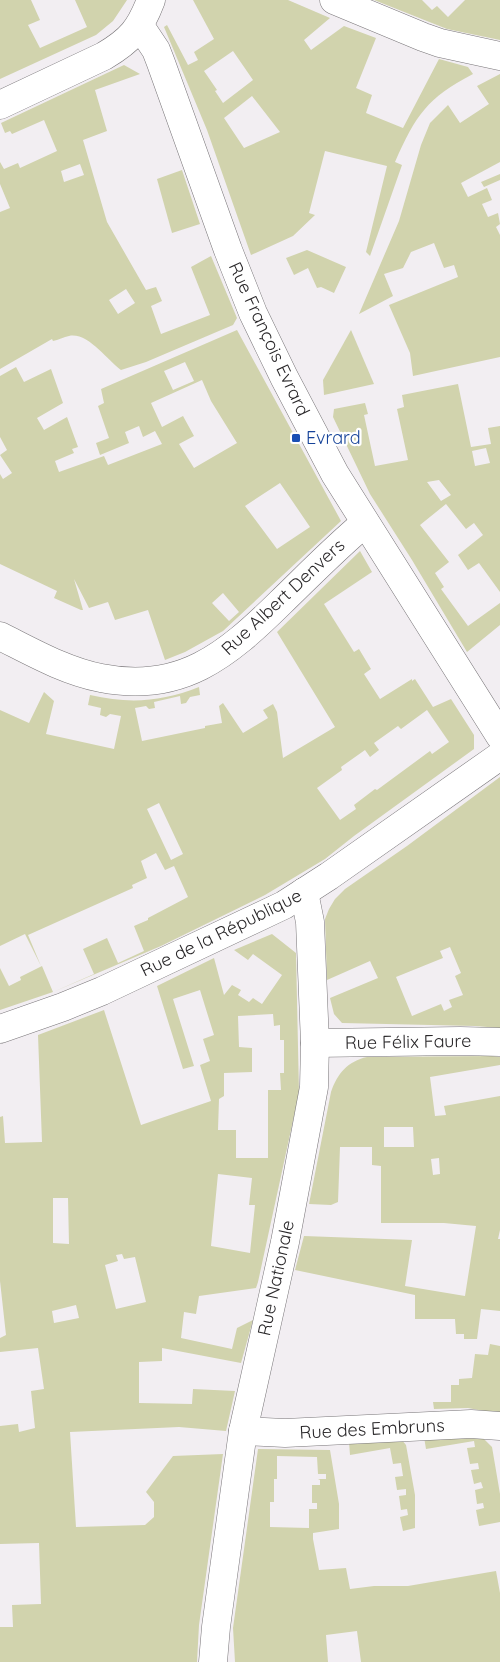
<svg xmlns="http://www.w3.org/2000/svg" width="500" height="1662" font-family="Quicksand,sans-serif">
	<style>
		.green { fill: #d1d3ad; fill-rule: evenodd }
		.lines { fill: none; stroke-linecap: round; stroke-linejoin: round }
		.minor-casing { stroke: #797679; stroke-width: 29 }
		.minor { stroke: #fff; stroke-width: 28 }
		.transit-dot { fill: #1a4fb4; stroke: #fff; stroke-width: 2 }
		.labels { text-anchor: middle; stroke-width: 4.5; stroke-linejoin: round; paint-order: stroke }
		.street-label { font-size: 18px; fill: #2a282a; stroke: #fff }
		.transit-label { font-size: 18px; fill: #164399; stroke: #fff; text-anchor: start }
	</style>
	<rect width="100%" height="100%" fill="#f2eef2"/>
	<g class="green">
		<polygon points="0,0 31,0 40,20 28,25 40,48 87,27 75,0 127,0 113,21 96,35 0,79"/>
		<path d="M193,0H288L330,18L304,40L311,50L344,26L376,38L356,88L372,95L366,113L403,128L439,59L468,67L473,74C427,98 416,115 395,162L402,165L370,256L366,252L387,166L325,151L309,213L315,215L293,236L251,255L207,130L164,27L167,25L188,65L198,60L194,52L214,39ZM233,51L253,80L223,103L215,91L217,90L204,71ZM252,96L280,132L244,148L224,118Z"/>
		<polygon points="374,0 422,0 432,10 437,6 448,17 465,0 500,0 500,40 447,29"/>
		<path d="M124,65L140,74L95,90L107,131L83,140L107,222L146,290L156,287L162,301L151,306L161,334L210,315L191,267L211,256L237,318L233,325L146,362L121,370C107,360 88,332 69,336C64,337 58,340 53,341L52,339L0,369V212L10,208L0,184V162L4,169L18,163L20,168L57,151L44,120L12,134L10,131L5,133L1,123ZM80,164L84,175L64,182L61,171ZM126,289L135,303L118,314L109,300Z"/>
		<polygon points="500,74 500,162 461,183 468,197 487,188 492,200 482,204 488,217 498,213 500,224 496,227 500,235 500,357 413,376 410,353 389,305 458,277 454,265 444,268 434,243 411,252 403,268 384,274 393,296 359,314 399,221 421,145 430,123 448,105 460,123 489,104 477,86"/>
		<polygon points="182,170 200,224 172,233 157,179"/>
		<polygon points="500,174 500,180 484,187 481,182"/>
		<polygon points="307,250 346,267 334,293 321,287 317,288 308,268 294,275 286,258"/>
		<path d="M237,330L341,521L223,631L185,652L165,660L148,610L115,620L108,602L89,608L74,579L83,610H81L54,598L57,591L0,564V474L3,479L12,473L0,455L7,450L0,437V376L16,367L24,382L51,369L63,403L37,418L44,430L67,417L78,447L72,449L74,453L55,461L59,472L104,456L108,465L162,444L155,431L143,437L139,426L125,432L129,443L100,455L96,443L109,438L98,406L104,403L101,389ZM185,362L194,381L173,390L164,371ZM202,380L211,401L237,443L194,468L179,444L194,436L183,416L162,427L151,403ZM280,483L310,527L277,549L245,506ZM223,593L239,612L229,621L212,603Z"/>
		<polygon points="351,330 374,384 324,395 323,380"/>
		<path d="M458,384L471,447L491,444L488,428L500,426V592L479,563L468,570L458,555L483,535L474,523L466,529L446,504L420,525L449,562L435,573L444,587L441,589L468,626L500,603V625L467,652L412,560L370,494L333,417L334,409L365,403L368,414L364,415L375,466L408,460L397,409L404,407L402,395ZM486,448L490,463L475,466L472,451ZM439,480L451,495L441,501L427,482Z"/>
		<path d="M360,551L372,572L324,604L354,652L359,649L371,669L364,674L380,699L412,679V681L415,679L433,707L451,699L474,735V749L354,836L325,859L265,895L161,946L53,992L0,1010V968L9,986L21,980L20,977L42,966L53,992L94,974L83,949L107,938L118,963L144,951L134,926L148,920V918L188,897L174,866L165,870L156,853L141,861L147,878L132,885L133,888L28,935L41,966L25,934L0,946V710L29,723L44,692L54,701L46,734L114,749L121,716L110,714L106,717L100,715L101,708L88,705L90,695C129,704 161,702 199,687L200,695L190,697L186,703L181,704L180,696L154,702L155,708L149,709L146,706L135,708L142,741L205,728V726L222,723L219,706L223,703L243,733L268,718L263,710L273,704L277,712L283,758L335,727L277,632ZM427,710L449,742L432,754L430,751L377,790L375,789L354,805L356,809L340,820L317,788L342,770L341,767L365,750L370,757L379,750L374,743L398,726L401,729ZM159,803L183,854L171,860L147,809Z"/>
		<path d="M500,777V1028L475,1026L342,1023L334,1014L330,998L378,978L370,961L327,980L325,919L329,909L335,899L345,889L407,846ZM450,947L461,973L455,976L463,995L449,1000L452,1007L444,1011L441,1004L412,1016L396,977L443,958L440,951Z"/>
		<path d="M272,934L296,953L299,1093L258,1282L256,1288L199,1296L196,1314L184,1312L181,1338L232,1349L237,1328L253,1320L241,1363L162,1348V1361L139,1362V1403L192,1404L193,1389L235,1391L226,1431L179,1427L70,1432L76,1527L145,1525L154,1517V1502L146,1492L173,1456L223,1454L199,1625L197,1662H0V1627H13L12,1605L41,1604L39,1543L0,1544V1426L18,1424L19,1432L35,1428L31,1391L44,1389L38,1348L0,1352V1338L6,1335L0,1281V1117L3,1116L5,1143L42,1142L38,1035L104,1010L141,1125L211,1101L200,1065L210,1061L203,1039L214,1035L200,990L173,999L194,1066L183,1069L157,986L214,958L224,995L232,985L241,990L238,995L249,1002L253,998L262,1004L282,975L253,954L248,960L234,950ZM273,1014L274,1026L280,1025V1040H284V1073H280L281,1090H268V1158H236V1130H218L219,1099L224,1096V1073L252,1072V1048L239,1047L238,1016ZM218,1174L252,1178L249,1205H255L250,1253L211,1246ZM53,1198H68L69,1244L53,1243ZM122,1254L124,1259L135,1257L146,1302L116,1309L105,1265L118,1261L116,1255ZM76,1305L79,1318L54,1323L52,1311Z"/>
		<path d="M492,1056L500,1057V1065L430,1077L435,1116L446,1115L444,1106L500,1096V1230L498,1239H500V1311L481,1309L477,1339H464V1334H456L455,1319H415V1295L295,1270L304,1236L412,1240L405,1286L465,1296L476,1226L444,1223H381V1166L372,1165V1147H340L338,1202L331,1205L309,1204L331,1092C337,1074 348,1061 367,1057ZM384,1127H413L414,1147H384ZM439,1158L440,1174L433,1175L431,1159Z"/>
		<polygon points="490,1344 500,1346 500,1414 468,1408 434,1409 433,1402 451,1402 451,1385 459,1385 459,1379 472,1378 475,1354 488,1355"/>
		<polygon points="481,1436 492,1447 500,1494 500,1522 479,1526 476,1510 484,1508 483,1503 477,1504 475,1490 483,1488 481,1482 474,1484 471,1470 479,1469 478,1463 470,1464 467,1448 475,1447 474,1441 426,1449 424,1437"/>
		<polygon points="401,1439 406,1445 415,1495 415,1528 403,1531 400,1517 408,1515 407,1509 401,1510 399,1496 406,1495 406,1489 397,1490 395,1477 403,1476 401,1463 393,1464 390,1448 350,1455 349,1442"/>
		<path d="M258,1449L330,1450L339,1504V1529L313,1533V1539L319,1570L346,1568L350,1589L374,1586H408L496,1571L500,1593V1662H361L357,1631L326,1635L328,1662H235L233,1628ZM277,1456L317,1457L318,1474H326V1479H318L320,1480V1485H312V1503H317V1509H309V1528L270,1527V1502H274V1479H277Z"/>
	</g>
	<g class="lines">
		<defs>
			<g id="minor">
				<polyline points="334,0 423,37 440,43 500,56"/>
				<polyline points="140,26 156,50 161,63 228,250 253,313 284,377 335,474 500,736"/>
				<path d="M0,105L104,56C131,40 140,29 151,0"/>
				<path d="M0,636C32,652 65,671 101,678C181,694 227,655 280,603C308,576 335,548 365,523"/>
				<polyline points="0,1029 63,1007 102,991 284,905 329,876 500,756"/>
				<polyline points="315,1043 460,1041 500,1042"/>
				<polyline points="243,1431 285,1433 471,1424 500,1426"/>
				<polyline points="213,1662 216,1627 243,1431 285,1242 314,1087 315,1043 310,922 304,892"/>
			</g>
		</defs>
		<use href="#minor" class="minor-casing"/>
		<use href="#minor" class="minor"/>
	</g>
	<rect class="transit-dot" x="291" y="433" width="10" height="10" rx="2.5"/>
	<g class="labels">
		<g class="street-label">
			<text transform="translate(269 339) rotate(65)" y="6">Rue François Evrard</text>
			<text transform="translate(283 597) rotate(-43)" y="6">Rue Albert Denvers</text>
			<text transform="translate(221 933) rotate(-26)" y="6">Rue de la République</text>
			<text transform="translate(408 1042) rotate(-1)" y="6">Rue Félix Faure</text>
			<text transform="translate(276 1278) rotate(-78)" y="6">Rue Nationale</text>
			<text transform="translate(372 1429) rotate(-3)" y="6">Rue des Embruns</text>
		</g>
		<g class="transit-label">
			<text x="306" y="444">Evrard</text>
		</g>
	</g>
</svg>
